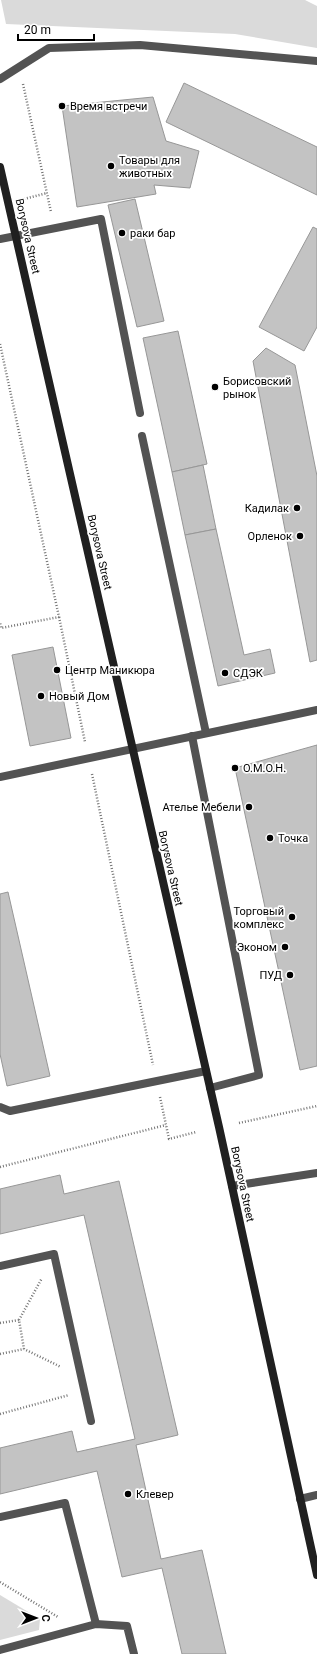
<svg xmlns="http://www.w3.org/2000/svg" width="317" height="1654" font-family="Roboto,sans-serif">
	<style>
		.green { fill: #dadada }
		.building { fill: #c3c3c3; stroke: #979797 }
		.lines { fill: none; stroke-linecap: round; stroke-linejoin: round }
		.path { stroke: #757575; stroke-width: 2.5; stroke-dasharray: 1 2; stroke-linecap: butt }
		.service { stroke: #535353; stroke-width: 8 }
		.secondary { stroke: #202020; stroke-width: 8 }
		.poi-dot { fill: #000; stroke: #fff; stroke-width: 1.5 }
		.labels { text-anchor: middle; stroke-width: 3.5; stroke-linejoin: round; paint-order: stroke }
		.poi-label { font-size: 11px; fill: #000; stroke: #fff; text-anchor: start }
		.street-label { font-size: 11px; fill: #000; stroke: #fff }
	</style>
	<rect width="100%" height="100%" fill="#fff"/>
	<g class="green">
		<polygon points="1,0 305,0 317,6 317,48 235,34 6,24"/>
		<polygon points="0,1595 40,1619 39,1630 0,1640"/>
	</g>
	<g class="building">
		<polygon points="184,83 317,147 317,195 166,122"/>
		<polygon points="153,97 166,141 199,151 190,188 154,185 156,194 77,207 62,106"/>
		<polygon points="135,199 164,321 137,327 108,205"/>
		<polygon points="313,227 317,229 317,327 304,351 259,327"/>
		<polygon points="178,331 207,464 172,472 143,338"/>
		<polygon points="266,348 295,365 317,476 317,660 310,662 253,361"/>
		<polygon points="203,465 216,529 185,535 172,472"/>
		<polygon points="216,529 244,655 270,649 275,673 218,686 185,535"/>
		<polygon points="53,647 71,738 30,746 12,655"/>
		<polygon points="317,745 317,1066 300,1070 235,768"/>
		<polygon points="8,892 50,1076 7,1086 0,1054 0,894"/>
		<polygon points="60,1175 64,1194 119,1181 178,1435 136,1445 161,1559 202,1550 226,1654 182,1654 162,1568 122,1577 97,1471 0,1494 0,1448 72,1431 77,1452 135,1439 84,1215 0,1234 0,1189"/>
	</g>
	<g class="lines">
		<g class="path">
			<polyline points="23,84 51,212"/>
			<polyline points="24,199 47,193"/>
			<polyline points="0,344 59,617 1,628 0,622"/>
			<polyline points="59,617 85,742"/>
			<polyline points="92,774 153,1065"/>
			<polyline points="160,1097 169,1139 196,1132"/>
			<polyline points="239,1123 317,1106"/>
			<polyline points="0,1167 166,1125"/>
			<polyline points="19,1320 42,1278"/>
			<polyline points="0,1323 19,1320 24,1349"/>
			<polyline points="0,1354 24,1349 61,1367"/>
			<polyline points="0,1414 69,1395"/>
			<polyline points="0,1582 58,1617"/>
		</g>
		<g class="service">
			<polyline points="0,79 49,48 140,45 317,61"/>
			<polyline points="0,239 101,219 140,413"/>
			<polyline points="142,436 206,733"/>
			<polyline points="192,736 259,1075 210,1088"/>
			<polyline points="0,777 317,710"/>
			<polyline points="0,1107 10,1111 206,1071"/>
			<polyline points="232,1186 317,1173"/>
			<polyline points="0,1266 54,1254 91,1421"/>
			<polyline points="300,1499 317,1495"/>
			<polyline points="0,1517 65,1503 96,1624"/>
			<polyline points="0,1650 96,1624 127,1626 134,1654"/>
		</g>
		<polyline class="secondary" points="0,167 219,1127 317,1575"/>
	</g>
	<g class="poi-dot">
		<circle cx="62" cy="106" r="4"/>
		<circle cx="111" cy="166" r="4"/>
		<circle cx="122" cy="233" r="4"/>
		<circle cx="215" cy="387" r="4"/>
		<circle cx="297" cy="508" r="4"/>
		<circle cx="300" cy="536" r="4"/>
		<circle cx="57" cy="670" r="4"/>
		<circle cx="225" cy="673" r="4"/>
		<circle cx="41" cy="696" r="4"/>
		<circle cx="235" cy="768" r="4"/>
		<circle cx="249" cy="807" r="4"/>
		<circle cx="270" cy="838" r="4"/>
		<circle cx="292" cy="917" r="4"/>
		<circle cx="285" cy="947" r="4"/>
		<circle cx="290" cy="975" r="4"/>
		<circle cx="128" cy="1494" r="4"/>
	</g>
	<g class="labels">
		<g class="poi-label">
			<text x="70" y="110">Время встречи</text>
			<text x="119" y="164">Товары для<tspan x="119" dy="13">животных</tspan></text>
			<text x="130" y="237">раки бар</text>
			<text x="223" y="385">Борисовский<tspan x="223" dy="13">рынок</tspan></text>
			<text x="289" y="512" text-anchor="end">Кадилак</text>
			<text x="292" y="540" text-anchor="end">Орленок</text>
			<text x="65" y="674">Центр Маникюра</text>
			<text x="233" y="677">СДЭК</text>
			<text x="49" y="700">Новый Дом</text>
			<text x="243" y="772">О.М.О.Н.</text>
			<text x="241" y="811" text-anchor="end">Ателье Мебели</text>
			<text x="278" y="842">Точка</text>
			<text x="284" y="915" text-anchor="end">Торговый<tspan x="284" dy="13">комплекс</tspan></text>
			<text x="277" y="951" text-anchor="end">Эконом</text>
			<text x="282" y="979" text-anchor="end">ПУД</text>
			<text x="136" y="1498">Клевер</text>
		</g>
		<g class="street-label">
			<text transform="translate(28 236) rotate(77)" y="4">Borysova Street</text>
			<text transform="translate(100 552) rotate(77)" y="4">Borysova Street</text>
			<text transform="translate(171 868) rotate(77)" y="4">Borysova Street</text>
			<text transform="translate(243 1184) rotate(78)" y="4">Borysova Street</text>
		</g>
	</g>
	<g transform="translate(36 1618) rotate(90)" stroke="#ffffff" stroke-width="3" paint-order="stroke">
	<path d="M0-3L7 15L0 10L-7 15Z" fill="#000000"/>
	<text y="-6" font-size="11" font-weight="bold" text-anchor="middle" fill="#000000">С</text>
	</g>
	<path d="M18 34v6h76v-6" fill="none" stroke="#000000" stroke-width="2"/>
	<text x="24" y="34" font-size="12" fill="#000000" stroke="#ffffff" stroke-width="3" paint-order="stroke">20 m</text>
</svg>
